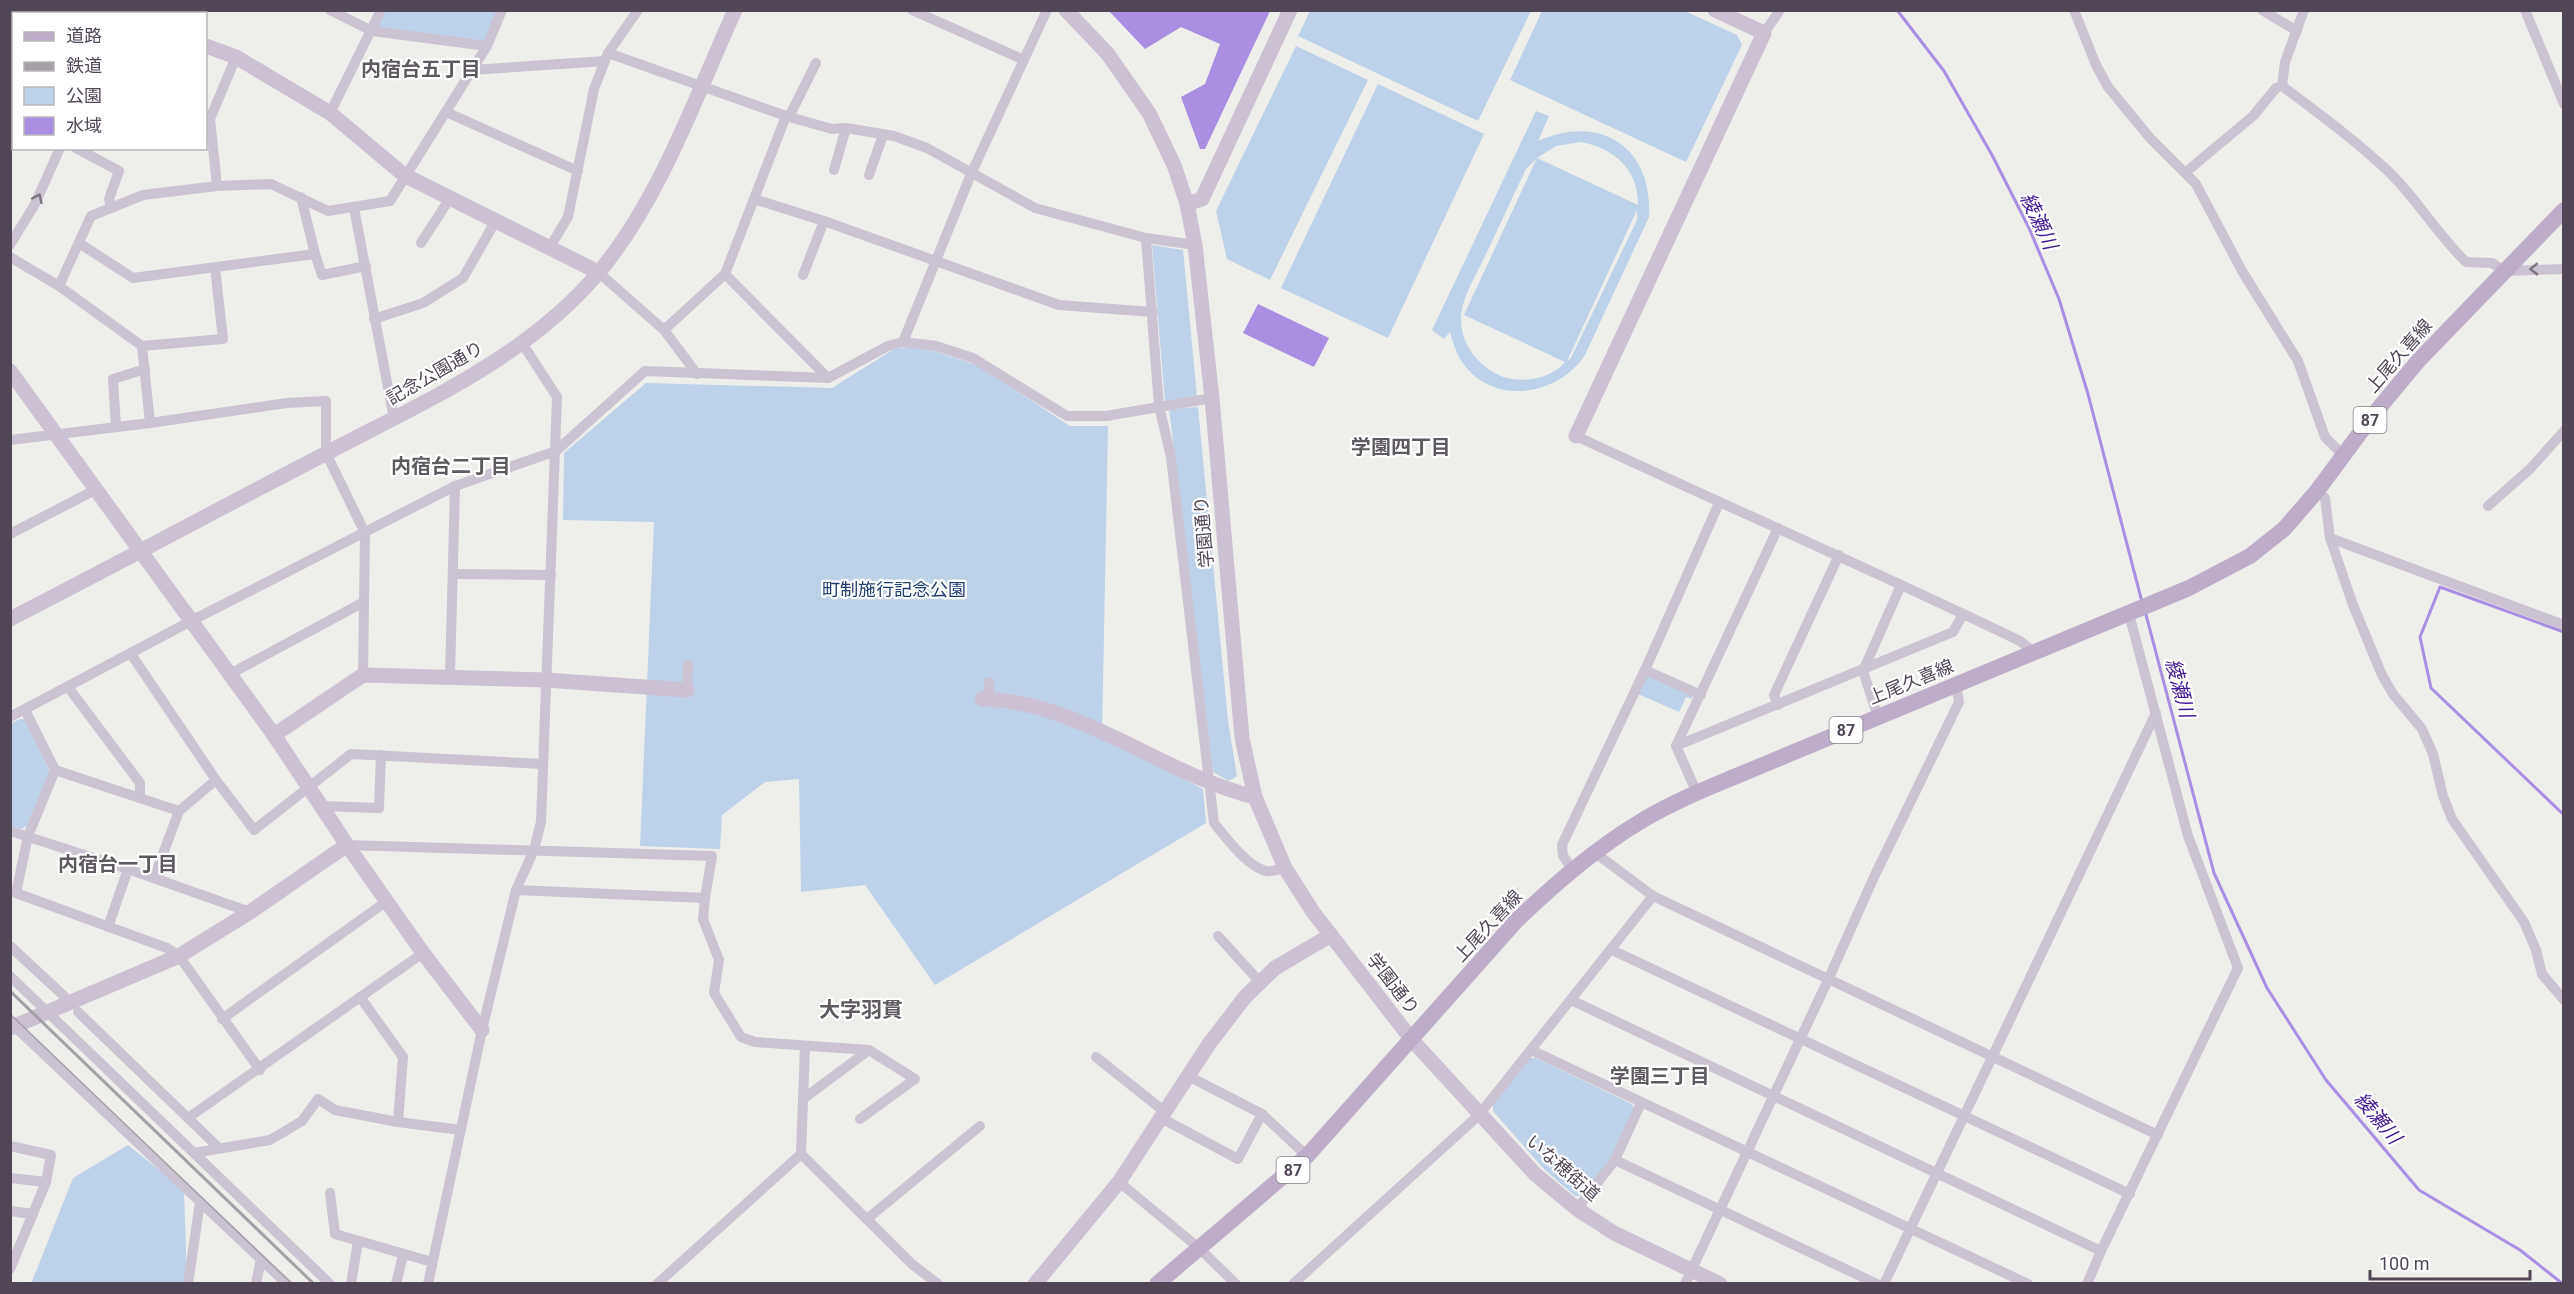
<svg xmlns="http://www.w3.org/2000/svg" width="2574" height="1294" font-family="Roboto,'Noto Sans JP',sans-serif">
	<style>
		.green { fill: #bdd2e8; fill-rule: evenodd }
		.water { fill: #a98ee1 }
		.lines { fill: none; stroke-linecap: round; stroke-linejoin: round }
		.stream { stroke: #a98ee1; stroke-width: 3 }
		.street { stroke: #cbc3d1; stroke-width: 10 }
		.secondary { stroke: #ccc0d3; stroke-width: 15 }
		.primary { stroke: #beadc8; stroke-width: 16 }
		.tram { stroke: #a59fa8; stroke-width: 1.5 }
		.rail { stroke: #a59fa8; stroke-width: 3 }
		.oneway { stroke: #7b7281 }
		.labels { text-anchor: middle; stroke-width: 4.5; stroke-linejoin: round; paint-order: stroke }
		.shield { fill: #fff; stroke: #847e89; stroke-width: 1.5 }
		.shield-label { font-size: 16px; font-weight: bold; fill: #504656 }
		.street-label { font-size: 18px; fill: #504656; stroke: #fff }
		.park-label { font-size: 18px; fill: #1f3e6f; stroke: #fff }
		.neighbourhood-label { font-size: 20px; font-weight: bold; fill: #5d595f; stroke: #fff }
		.water-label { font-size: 20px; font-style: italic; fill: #431a95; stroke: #fff }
		.quarter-label { font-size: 21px; font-weight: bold; fill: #5d595f; stroke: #fff }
	</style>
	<rect width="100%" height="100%" fill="#eeeeeb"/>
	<g class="green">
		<polygon points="381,11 502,11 487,46 372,31"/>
		<polygon points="1310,11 1310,10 1531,11 1478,121 1298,36"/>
		<polygon points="1542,11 1685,11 1737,35 1742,45 1686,162 1510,80"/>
		<polygon points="1296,46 1368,80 1270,280 1227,259 1216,211"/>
		<polygon points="1378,84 1484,134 1388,338 1281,288"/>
		<path d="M1536,111L1549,116L1538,141C1602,113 1653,148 1649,217L1585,355C1558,396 1493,407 1462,362C1456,353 1453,342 1450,332L1444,339L1432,330ZM1581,142C1614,148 1639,170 1638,205L1537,158L1556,146ZM1537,158L1464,315L1565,362C1553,377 1529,382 1511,379C1484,373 1461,348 1461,320C1461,298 1476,276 1485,256C1499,227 1512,198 1526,169ZM1637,210V220L1571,358L1567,361Z"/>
		<polygon points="1152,245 1183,250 1197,396 1165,401"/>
		<polygon points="908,347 934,351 977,365 1070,426 1108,426 1102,737 1203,789 1206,823 935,985 865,885 801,892 799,779 765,782 722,815 720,849 640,846 654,522 563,520 564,453 646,383 832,388 894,349"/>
		<polygon points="1198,407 1228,721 1237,776 1229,781 1213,772 1169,409"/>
		<polygon points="1650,675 1692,695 1692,699 1686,697 1679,712 1638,694 1646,677"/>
		<polygon points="20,719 25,719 50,772 27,826 21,829 11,826 10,724"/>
		<polygon points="1529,1058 1536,1058 1632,1104 1634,1109 1611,1160 1580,1196 1575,1196 1543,1168 1493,1111 1493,1104"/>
		<polygon points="128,1145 184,1190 187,1283 31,1284 73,1178"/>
	</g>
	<g class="water">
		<polygon points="1109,11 1270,11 1205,149 1200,149 1181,97 1205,84 1220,44 1181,27 1145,49"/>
		<polygon points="1258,304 1329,338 1314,367 1243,333"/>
	</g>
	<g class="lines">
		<g class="stream">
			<polyline points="1897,10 1944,71 1992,155 2029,228 2059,299 2088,394 2142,602"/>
			<polyline points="2145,611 2214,873 2267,988 2326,1080 2419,1190 2520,1250 2563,1284"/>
			<polyline points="2564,632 2440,587 2420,637 2431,688 2564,815"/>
		</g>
		<g class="street">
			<polyline points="330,10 372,31 487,46"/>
			<polyline points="912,10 1024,60"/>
			<polyline points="2074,10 2096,65 2108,87 2150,138 2196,184 2242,271 2298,361 2325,437 2344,456"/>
			<polyline points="2262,10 2297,31"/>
			<polyline points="2525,10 2564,104"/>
			<polyline points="1764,33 1780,10"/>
			<polyline points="608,53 786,116 832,129 846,128 894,136 927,148 1035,208 1146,238 1195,245"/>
			<polyline points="10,56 14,58"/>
			<polyline points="472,70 605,61"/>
			<polyline points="10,80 14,74"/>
			<polyline points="2282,86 2285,62 2304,10"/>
			<polyline points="446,112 578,171"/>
			<polyline points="330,113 381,10"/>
			<polyline points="789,117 816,63"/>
			<polyline points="76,148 119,171 109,199 111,208"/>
			<polyline points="834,170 846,128"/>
			<path d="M2186,172L2253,116L2276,88L2282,86C2318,113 2355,140 2388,171C2417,199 2437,234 2466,262L2492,263L2504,271L2564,269"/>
			<polyline points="869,175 883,135"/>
			<polyline points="217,186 210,119 236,57"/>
			<polyline points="301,197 315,254 322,275 366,266"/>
			<polyline points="754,199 824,221 1059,305 1153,312"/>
			<polyline points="354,208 394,419"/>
			<path d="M1146,238L1159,406L1171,457L1214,823C1226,838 1248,867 1266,871C1272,872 1279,869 1285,868"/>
			<polyline points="79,243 133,278 315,254"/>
			<polyline points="421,243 450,198"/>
			<polyline points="10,245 35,204 60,148"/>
			<polyline points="550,247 568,217 594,89 608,53 638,10"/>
			<polyline points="10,257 59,286 142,346 223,339 215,268"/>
			<polyline points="598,272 664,330 697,374"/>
			<polyline points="725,274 828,378"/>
			<polyline points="803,275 824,221"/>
			<polyline points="59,286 91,216 143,195 217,186 271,184 328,211 390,201 487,46 502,10"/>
			<polyline points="374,319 423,303 463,278 495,222"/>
			<polyline points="664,330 725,274 786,116"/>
			<polyline points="903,342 971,174 1047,10"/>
			<polyline points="142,346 150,423"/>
			<polyline points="116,427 113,379 145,369"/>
			<path d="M1576,436C1724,505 1873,570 2020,641L2034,652"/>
			<polyline points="10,440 150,423 287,403 326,401 326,453 365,533 363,675"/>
			<polyline points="2317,491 2325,498 2330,538 2353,605 2382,675 2393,694 2422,729 2433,754 2443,796 2452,819 2524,922 2536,950 2542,974 2564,1000"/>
			<polyline points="2488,506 2530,469 2564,431"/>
			<polyline points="10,534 95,490"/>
			<polyline points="2330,538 2564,625"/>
			<polyline points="454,574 551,575"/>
			<polyline points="131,654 216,780 254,830 351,754 543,764"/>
			<polyline points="1645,670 1701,695"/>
			<polyline points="230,674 364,602"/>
			<polyline points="450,677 455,486"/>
			<polyline points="68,687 140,783 140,798"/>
			<polyline points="687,690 688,665"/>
			<polyline points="989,699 989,682"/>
			<polyline points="1778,705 1774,695 1839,555"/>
			<polyline points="25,710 55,770 179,811"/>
			<polyline points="10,717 191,621 455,486 556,451 645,371 828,378 888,346 903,342 936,346 973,358 1067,416 1106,416 1212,398"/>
			<polyline points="1878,717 1863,671 1901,585"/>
			<polyline points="1676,746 1953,632 1963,614"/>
			<polyline points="1676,746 1778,528"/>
			<polyline points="1676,746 1697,793"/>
			<polyline points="55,770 28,836 16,893 167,948 179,956 260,1070"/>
			<polyline points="322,806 379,808 381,755"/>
			<polyline points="10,831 128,869 250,912"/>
			<polyline points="347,845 712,856 705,898 516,890"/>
			<polyline points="1594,852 1653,896 2158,1135"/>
			<polyline points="1573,870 1563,856 1562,845 1645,670 1719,503"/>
			<polyline points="154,878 179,811 216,780"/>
			<polyline points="705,898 703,919 719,960 714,993 741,1037 755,1042 869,1050 915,1079 860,1119"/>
			<polyline points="108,927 128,869"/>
			<polyline points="1218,936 1259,981"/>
			<polyline points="10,946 64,996"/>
			<polyline points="1612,950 2130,1194"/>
			<polyline points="10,976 330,1284"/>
			<polyline points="360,997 403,1057 398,1122"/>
			<polyline points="1571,1000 2101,1251"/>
			<polyline points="78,1012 219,1148"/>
			<polyline points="222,1019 387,901"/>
			<polyline points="10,1022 287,1284"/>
			<polyline points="1531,1050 2028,1284"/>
			<polyline points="1096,1057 1165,1112"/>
			<polyline points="803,1099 869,1050"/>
			<polyline points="1262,1114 1307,1156"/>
			<polyline points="188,1118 423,953"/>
			<polyline points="1161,1118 1238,1159 1262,1114 1188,1076"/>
			<polyline points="10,1146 51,1155 46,1182 10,1269"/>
			<polyline points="194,1153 270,1140 302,1121 318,1099 335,1110 398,1122 461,1130"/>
			<polyline points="801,1154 913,1265 938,1284"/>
			<polyline points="1615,1160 1877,1284"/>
			<polyline points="10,1178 46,1182"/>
			<polyline points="1119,1182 1199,1248 1236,1284"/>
			<polyline points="330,1193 335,1234 432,1262"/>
			<polyline points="1577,1209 1615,1160 1641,1103"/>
			<polyline points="10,1211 33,1214"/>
			<polyline points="867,1219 980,1126"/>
			<polyline points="188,1284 200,1202"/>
			<polyline points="256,1284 261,1259"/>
			<polyline points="351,1284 358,1241"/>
			<polyline points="396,1284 403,1255"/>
			<polyline points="428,1284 482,1030 516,890 534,850 541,822 557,397 522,343"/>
			<polyline points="657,1284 801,1154 805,1046"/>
			<polyline points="1293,1284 1479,1115 1653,896"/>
			<polyline points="1685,1284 1828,980 1874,877 1959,702 1956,685"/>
			<polyline points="1884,1284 2156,713"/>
			<polyline points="2087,1284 2101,1251 2238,968 2188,836 2129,614"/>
		</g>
		<g class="secondary">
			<polyline points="114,10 122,14"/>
			<polyline points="1066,10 1107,53 1149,113 1174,165 1187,204 1195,245 1212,398 1242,738 1255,797 1285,868 1313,912 1412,1040 1535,1174 1577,1209 1614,1233 1720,1284"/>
			<polyline points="206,46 236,57 330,113 404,175 598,272"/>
			<polyline points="1187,204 1202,199 1290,10"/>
			<polyline points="10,371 274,735 347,845 423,953 482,1030"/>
			<polyline points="1576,436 1764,33 1715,10"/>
			<path d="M10,619C116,565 220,508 325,454C421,403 527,358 599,272C660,199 696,96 735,10"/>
			<path d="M982,699C1082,702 1161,774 1255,797"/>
			<polyline points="274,735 363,675 546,680 687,690"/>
			<polyline points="10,1028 179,956 250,912 347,845"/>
			<polyline points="1035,1284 1119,1182 1209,1044 1245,997 1275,968 1331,935"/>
		</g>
		<path class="primary" d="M1157,1284L1307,1156L1517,920C1556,883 1596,848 1643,820C1671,803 1703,790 1734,777L2189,588L2250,556L2284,529L2317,491L2374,414L2418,361L2564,210"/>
		<polyline class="tram" points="10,1014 292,1284"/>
		<polyline class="rail" points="10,991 314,1284"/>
	</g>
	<defs><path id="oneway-chevron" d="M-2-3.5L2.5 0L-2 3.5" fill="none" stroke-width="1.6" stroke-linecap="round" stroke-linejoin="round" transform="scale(1.5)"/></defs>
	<g class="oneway">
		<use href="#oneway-chevron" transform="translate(38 198) rotate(-65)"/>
		<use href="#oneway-chevron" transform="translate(2534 269) rotate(179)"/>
	</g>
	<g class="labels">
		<g class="shield">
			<rect x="2353.5" y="407" width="33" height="26" rx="4.5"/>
			<rect x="1829.5" y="717" width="33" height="26" rx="4.5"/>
			<rect x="1276.5" y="1157" width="33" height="26" rx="4.5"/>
		</g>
		<g class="shield-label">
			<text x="2370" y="426">87</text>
			<text x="1846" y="736">87</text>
			<text x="1293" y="1176">87</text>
		</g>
		<g class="street-label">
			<text transform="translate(2399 356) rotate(-49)" y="6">上尾久喜線</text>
			<text transform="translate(435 373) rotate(-30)" y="6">記念公園通り</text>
			<text transform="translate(1204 532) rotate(-95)" y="6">学園通り</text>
			<text transform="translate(1911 682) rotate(-22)" y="6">上尾久喜線</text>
			<text transform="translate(1488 926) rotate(-47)" y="6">上尾久喜線</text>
			<text transform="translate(1393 984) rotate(52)" y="6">学園通り</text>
			<text transform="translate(1563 1168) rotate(41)" y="6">いな穂街道</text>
		</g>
		<g class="park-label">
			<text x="894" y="596">町制施行記念公園</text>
		</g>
		<g class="neighbourhood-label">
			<text x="421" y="76">内宿台五丁目</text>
			<text x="1401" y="454">学園四丁目</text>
			<text x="451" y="473">内宿台二丁目</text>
			<text x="118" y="871">内宿台一丁目</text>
			<text x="1660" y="1083">学園三丁目</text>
		</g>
		<g class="water-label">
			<text transform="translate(2039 221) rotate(65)" y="7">綾瀬川</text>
			<text transform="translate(2180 688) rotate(75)" y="7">綾瀬川</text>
			<text transform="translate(2378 1118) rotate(50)" y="7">綾瀬川</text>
		</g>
		<g class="quarter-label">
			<text x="861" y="1017">大字羽貫</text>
		</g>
	</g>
	<rect width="2574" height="1294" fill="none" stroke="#504656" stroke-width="24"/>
	<rect x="12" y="12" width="195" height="138" fill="#ffffff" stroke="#b9b5bb" stroke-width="1.5"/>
	<rect x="24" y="32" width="30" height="9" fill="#beadc8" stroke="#b9b5bb" stroke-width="1.5"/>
	<text x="66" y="42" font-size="18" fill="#504656">道路</text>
	<rect x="24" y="62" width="30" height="9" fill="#a59fa8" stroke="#b9b5bb" stroke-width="1.5"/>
	<text x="66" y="72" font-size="18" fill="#504656">鉄道</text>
	<rect x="24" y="87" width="30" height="18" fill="#bdd2e8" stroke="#b9b5bb" stroke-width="1.5"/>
	<text x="66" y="102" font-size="18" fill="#504656">公園</text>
	<rect x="24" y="117" width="30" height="18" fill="#a98ee1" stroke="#b9b5bb" stroke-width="1.5"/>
	<text x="66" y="132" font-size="18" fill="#504656">水域</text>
	<path d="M2370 1270v9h160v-9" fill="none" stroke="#504656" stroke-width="3"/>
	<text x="2379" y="1270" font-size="18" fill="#504656" stroke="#ffffff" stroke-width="4.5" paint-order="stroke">100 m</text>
</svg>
